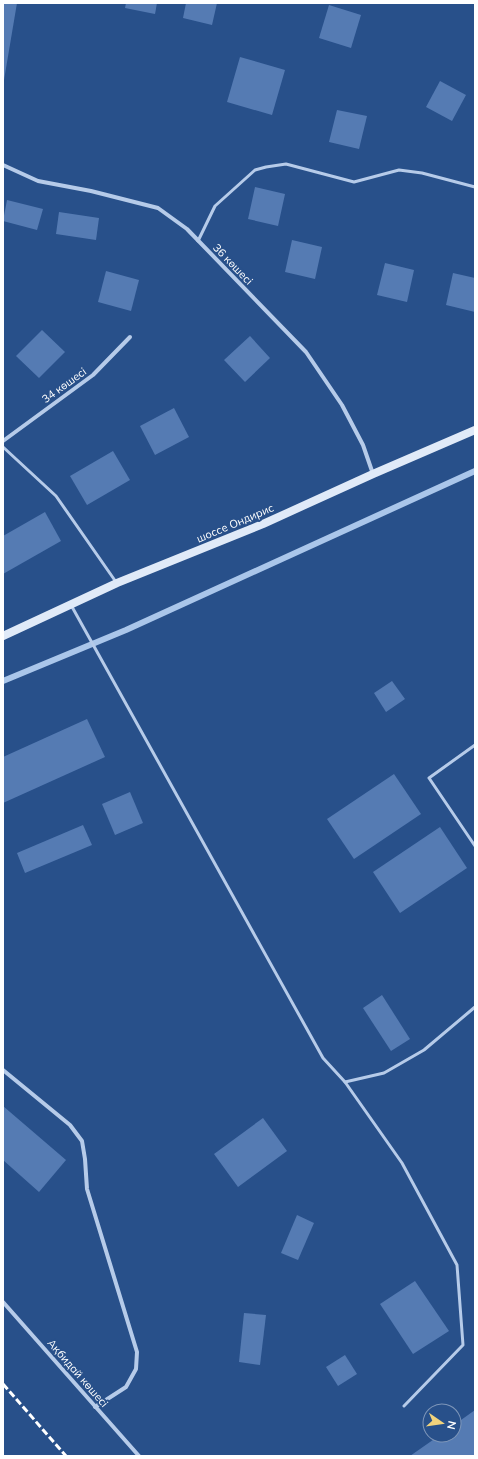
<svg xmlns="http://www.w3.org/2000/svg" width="478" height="1459" font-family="Mulish,sans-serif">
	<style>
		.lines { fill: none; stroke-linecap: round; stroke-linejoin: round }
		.stream { stroke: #aac6ea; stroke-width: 6 }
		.building { fill: #557bb3 }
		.lane { stroke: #b6cbe9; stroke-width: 3 }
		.street { stroke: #b6cbe9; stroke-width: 4 }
		.secondary { stroke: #e0eaf8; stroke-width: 8 }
		.rail { stroke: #fff; stroke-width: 3; stroke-dasharray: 7 3; stroke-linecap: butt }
		.labels { text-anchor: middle; stroke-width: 4; stroke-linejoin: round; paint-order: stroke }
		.street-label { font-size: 11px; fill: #fff; stroke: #28508a }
	</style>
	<rect width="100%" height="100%" fill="#28508a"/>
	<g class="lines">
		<polyline class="stream" points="3,681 126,630 475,471"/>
	</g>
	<g class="building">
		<polygon points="3,3 17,3 4,80 3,80"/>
		<polygon points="126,3 157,3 155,14 125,8"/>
		<polygon points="186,3 217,3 212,25 183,18"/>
		<polygon points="329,5 361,15 351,48 319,38"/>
		<polygon points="240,57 285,70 272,115 227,102"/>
		<polygon points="440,81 466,95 452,121 426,107"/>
		<polygon points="337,110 367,116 359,149 329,142"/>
		<polygon points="255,187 285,194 278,226 248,219"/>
		<polygon points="7,200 43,209 37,230 3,221"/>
		<polygon points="59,212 99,218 96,240 56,234"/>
		<polygon points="292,240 322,247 315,279 285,272"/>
		<polygon points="385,263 414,270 407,302 377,295"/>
		<polygon points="106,271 139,280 131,311 98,302"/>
		<polygon points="453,273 475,278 475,312 446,305"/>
		<polygon points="42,330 65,352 39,378 16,356"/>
		<polygon points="250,336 270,358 245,382 224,360"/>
		<polygon points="174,408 189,437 155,455 140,426"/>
		<polygon points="113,451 130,480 87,505 70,476"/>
		<polygon points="45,512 61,541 3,574 3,536"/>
		<polygon points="392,681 405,699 386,712 374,693"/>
		<polygon points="87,719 105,757 3,803 3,757"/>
		<polygon points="394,774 421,814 354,859 327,819"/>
		<polygon points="130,792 143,823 115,835 102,804"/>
		<polygon points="83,825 92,845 25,873 17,853"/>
		<polygon points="440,827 467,868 400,913 373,872"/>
		<polygon points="382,995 410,1039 391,1051 363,1008"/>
		<polygon points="3,1106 66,1160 39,1192 3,1160"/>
		<polygon points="263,1118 287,1151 238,1187 214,1154"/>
		<polygon points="297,1215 314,1223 298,1260 281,1253"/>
		<polygon points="415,1281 449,1331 413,1354 380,1304"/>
		<polygon points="244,1313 266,1315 260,1365 239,1362"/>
		<polygon points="345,1355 357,1374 338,1386 326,1367"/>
		<polygon points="475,1410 475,1456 410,1456 440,1435 454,1435 454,1425"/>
	</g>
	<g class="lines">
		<g class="lane">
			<polyline points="198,241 215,206 255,170 266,167 286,164 354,182 399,170 422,173 475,187"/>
			<polyline points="3,447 56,496 116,582"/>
			<polyline points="71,605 323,1058 345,1082 402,1163 457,1265 463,1345 404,1406"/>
			<polyline points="475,745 429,778 475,846"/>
			<polyline points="345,1082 384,1073 424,1050 475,1007"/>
		</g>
		<g class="street">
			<polyline points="3,165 38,181 91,191 158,208 187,229 306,352 342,405 363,445 373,474"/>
			<polyline points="3,441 93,375 130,337"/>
			<polyline points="3,1070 70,1125 82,1141 85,1159 87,1189 137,1352 136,1369 126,1387 95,1407"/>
			<polyline points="3,1302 139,1456"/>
		</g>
		<polyline class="secondary" points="3,636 117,583 263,524 373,474 475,430"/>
		<polyline class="rail" points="3,1384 66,1456"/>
	</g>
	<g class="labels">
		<g class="street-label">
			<text transform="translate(233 264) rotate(46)" y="4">36 көшесі</text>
			<text transform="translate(64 385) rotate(-36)" y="4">34 көшесі</text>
			<text transform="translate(235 523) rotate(-23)" y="4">шоссе Ондирис</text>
			<text transform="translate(78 1373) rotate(49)" y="4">Ақбидай көшесі</text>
		</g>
	</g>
	<rect width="478" height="1459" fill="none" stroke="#ffffff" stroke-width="8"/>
	<g transform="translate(442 1423) rotate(103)"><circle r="19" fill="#28508a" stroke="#7e96b9"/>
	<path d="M0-3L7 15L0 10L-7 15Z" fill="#f1d37c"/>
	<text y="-6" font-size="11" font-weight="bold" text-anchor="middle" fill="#ffffff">N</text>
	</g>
</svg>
